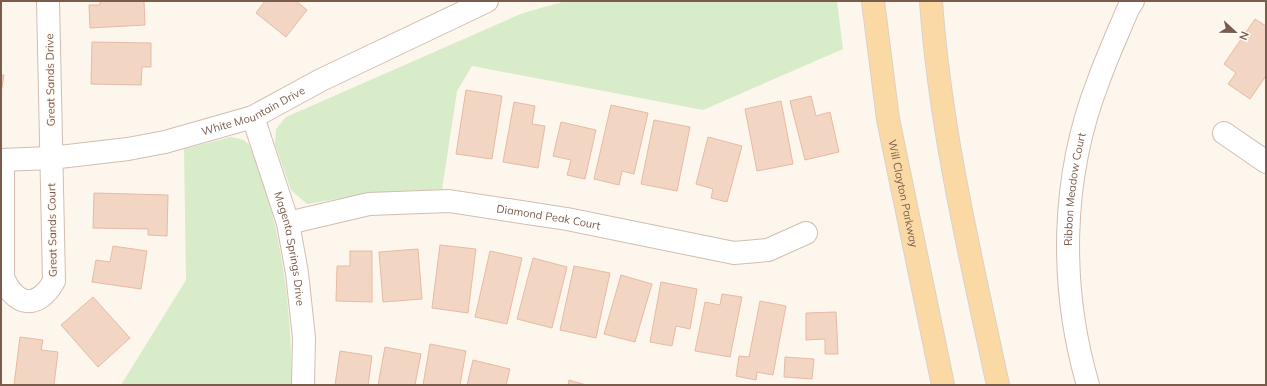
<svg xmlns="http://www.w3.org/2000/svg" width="1267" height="386" font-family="Mulish,sans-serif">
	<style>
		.green { fill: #d8ecc9 }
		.building { fill: #f3d5c3; stroke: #e6bba3 }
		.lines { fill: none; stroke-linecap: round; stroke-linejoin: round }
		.minor-casing { stroke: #d1beb0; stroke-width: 24 }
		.major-casing { stroke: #dad1cd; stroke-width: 24 }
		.minor { stroke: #fff; stroke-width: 22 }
		.major { stroke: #fbd9a5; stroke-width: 22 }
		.labels { text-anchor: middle; stroke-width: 3; stroke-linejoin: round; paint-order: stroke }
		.street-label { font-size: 11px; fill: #7a5c4d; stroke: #fffaf3 }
	</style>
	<rect width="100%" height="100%" fill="#fdf6ec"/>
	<g class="green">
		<polygon points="566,1 837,1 843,49 703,110 472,66 457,91 442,190 397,191 355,196 307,204 291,190 275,144 276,129 286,117 523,13"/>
		<path d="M231,137C235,138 242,139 245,141C256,149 259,169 263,180C284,249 291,313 292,385H121L186,280L184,149Z"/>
	</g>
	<g class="building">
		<polygon points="100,1 144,1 145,25 90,28 89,5 100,5"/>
		<polygon points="265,1 296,1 307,10 286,37 256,13"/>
		<polygon points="1255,19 1266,26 1266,76 1250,99 1228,84 1236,73 1224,64"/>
		<polygon points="92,42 151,43 151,67 142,67 141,85 91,84"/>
		<polygon points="1,75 4,75 1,93"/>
		<polygon points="466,90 502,96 492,159 456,154"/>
		<polygon points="811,96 816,116 830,112 839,152 805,160 790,101"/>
		<polygon points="781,101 793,164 757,171 745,109"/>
		<polygon points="514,102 535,106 532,124 545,126 538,168 503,162"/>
		<polygon points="611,105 648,113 634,174 622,171 619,185 594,179"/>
		<polygon points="654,120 690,127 677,191 641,184"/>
		<polygon points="561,122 596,130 585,179 567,175 571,160 553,156"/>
		<polygon points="708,137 742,146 727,202 711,198 713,189 696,184"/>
		<polygon points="94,193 168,195 167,236 148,235 148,229 93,228"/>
		<polygon points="440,245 476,249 468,313 432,308"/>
		<polygon points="113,246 147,251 141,289 92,282 96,260 110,262"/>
		<polygon points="418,249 422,299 383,302 379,252"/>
		<polygon points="350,251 372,251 372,302 336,301 337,266 350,266"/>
		<polygon points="490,251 522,258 507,324 475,317"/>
		<polygon points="533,258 567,267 552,328 517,319"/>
		<polygon points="574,266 610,273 596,338 560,330"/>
		<polygon points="621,275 652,284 635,342 604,334"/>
		<polygon points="661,282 697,289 690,329 676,326 672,346 650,342"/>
		<polygon points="722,294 742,297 730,357 695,351 705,302 720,305"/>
		<polygon points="93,297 130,338 98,367 61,325"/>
		<polygon points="760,301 786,306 773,375 757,372 756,380 736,376 739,356 749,357"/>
		<polygon points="836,312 838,354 825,354 825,339 806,340 806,313"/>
		<polygon points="20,337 43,340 41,350 58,352 54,385 14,385"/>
		<polygon points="430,344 466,351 460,385 423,385"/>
		<polygon points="385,347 421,354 415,385 378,385"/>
		<polygon points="340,351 372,356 368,385 335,385"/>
		<polygon points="785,357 814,359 812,379 784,377"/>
		<polygon points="473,360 510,369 506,385 467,385"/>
		<polygon points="569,380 586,385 568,385"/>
	</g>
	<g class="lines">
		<defs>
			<g id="minor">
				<path id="s1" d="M253,117L288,223L297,273L304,338L303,385"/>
				<polyline points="1224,133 1266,162"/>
				<path id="s2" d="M1,160L51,158L128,149L165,142L253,117L321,80L487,1"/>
				<path d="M3,161V277C15,307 38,310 54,281L48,1"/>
				<path id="s3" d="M288,223L369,204L449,201L567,219L734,253L768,250L806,233"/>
				<path id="s4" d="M1088,385C1059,286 1061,178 1098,82C1107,57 1118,33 1128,9L1133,1"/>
			</g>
			<g id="major">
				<path id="s5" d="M873,1L888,119L943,385"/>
				<path d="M931,1C940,130 971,259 998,385"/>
			</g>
		</defs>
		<use href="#minor" class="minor-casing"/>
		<use href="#major" class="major-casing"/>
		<use href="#minor" class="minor"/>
		<use href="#major" class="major"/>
	</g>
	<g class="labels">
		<g class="street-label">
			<text transform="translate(50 80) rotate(-91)" y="4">Great Sands Drive</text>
			<text dy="4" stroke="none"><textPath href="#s2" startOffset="259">White Mountain Drive</textPath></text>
			<text dy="4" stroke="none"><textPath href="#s4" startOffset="198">Ribbon Meadow Court</textPath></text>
			<text dy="4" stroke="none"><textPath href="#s5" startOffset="195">Will Clayton Parkway</textPath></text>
			<text dy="4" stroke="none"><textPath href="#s3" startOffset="264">Diamond Peak Court</textPath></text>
			<text transform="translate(52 230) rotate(-91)" y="4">Great Sands Court</text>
			<text dy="4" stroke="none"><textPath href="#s1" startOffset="137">Magenta Springs Drive</textPath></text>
		</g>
	</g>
	<rect width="1267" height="386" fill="none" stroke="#7a5c4d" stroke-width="4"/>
	<g transform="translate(1235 32) rotate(112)" stroke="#fffaf3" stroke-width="3" paint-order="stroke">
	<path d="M0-3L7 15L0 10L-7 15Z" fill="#7a5c4d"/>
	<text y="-6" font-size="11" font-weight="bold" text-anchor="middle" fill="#7a5c4d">N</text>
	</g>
</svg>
